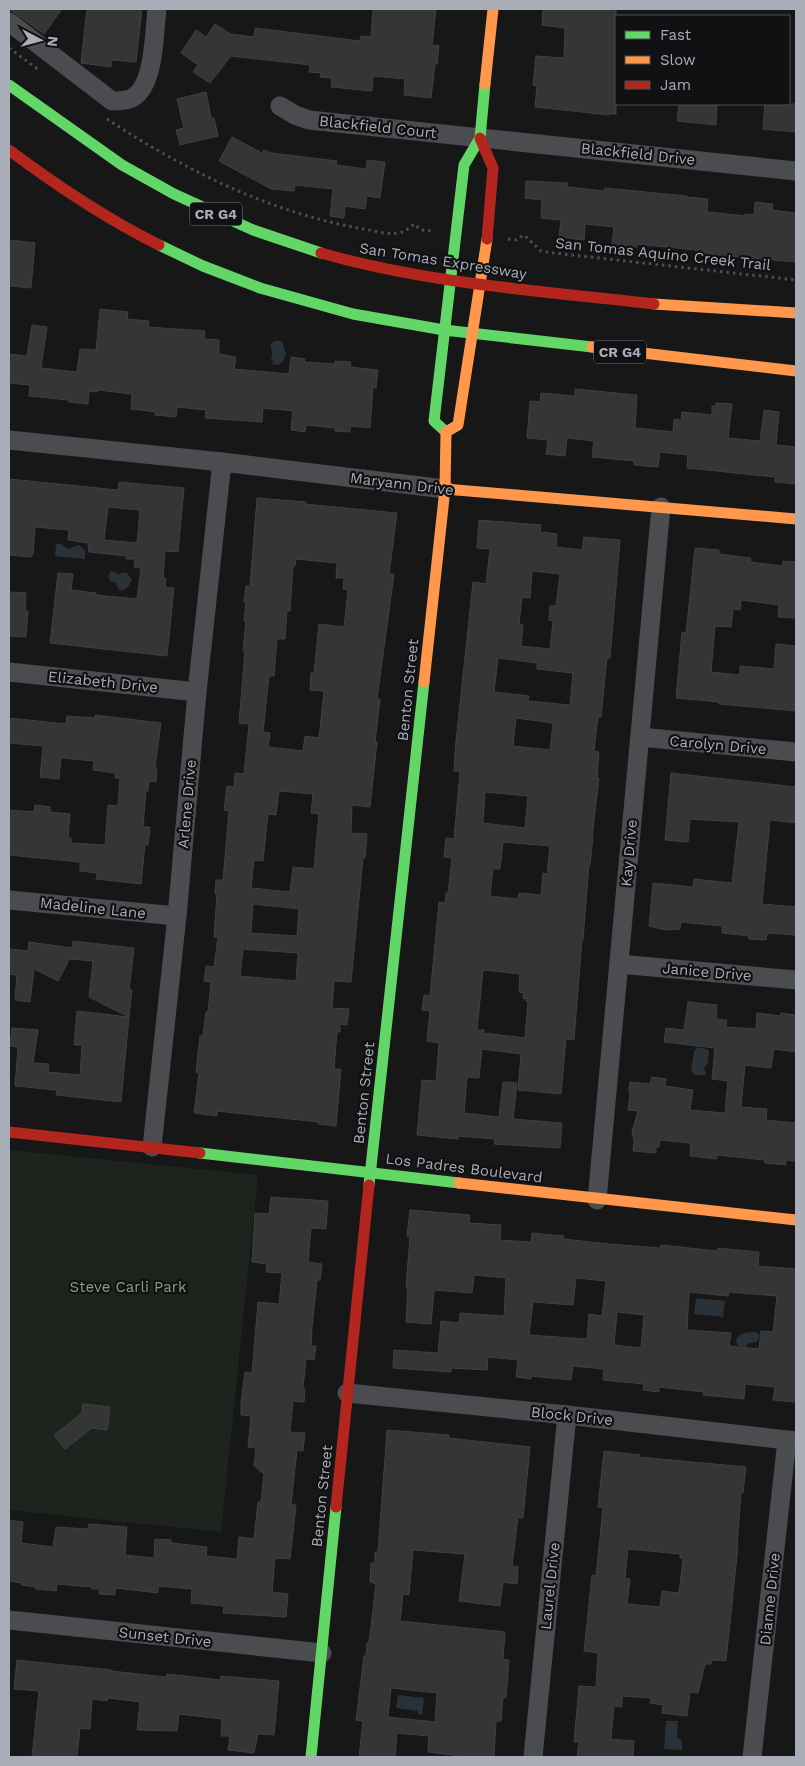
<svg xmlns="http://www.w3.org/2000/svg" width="805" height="1766" font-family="'Work Sans',sans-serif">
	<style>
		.green { fill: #1d241e }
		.water { fill: #2a3239 }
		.building { fill: #353536; stroke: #3f4043; fill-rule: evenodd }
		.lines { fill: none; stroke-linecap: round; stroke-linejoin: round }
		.path { stroke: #4d4e52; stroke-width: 3; stroke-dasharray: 2.5 4; stroke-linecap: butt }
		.street { stroke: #4b4c50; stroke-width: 19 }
		.fast { stroke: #63d668; stroke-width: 11 }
		.slow { stroke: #ff974d; stroke-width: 11 }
		.jam { stroke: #b3261e; stroke-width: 11 }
		.labels { text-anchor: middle; stroke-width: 4.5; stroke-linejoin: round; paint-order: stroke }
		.shield { fill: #111113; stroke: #7b7e86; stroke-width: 1 }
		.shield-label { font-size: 14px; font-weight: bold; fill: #a8adb8 }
		.street-label { font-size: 15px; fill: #a8adb8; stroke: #111113 }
		.park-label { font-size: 15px; fill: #7fa381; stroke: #111113 }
	</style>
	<rect width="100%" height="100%" fill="#171717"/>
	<polygon class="green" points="9,1150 258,1175 221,1532 9,1510"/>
	<g class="water">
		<path d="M277,340L282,342L286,353L283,362L278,365L272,364L274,362L271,360C274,351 270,350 271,343Z"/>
		<polygon points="56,544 61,544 68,549 79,545 85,551 85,559 55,556"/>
		<polygon points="111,571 119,574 126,572 132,579 129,586 122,591 119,590 115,582 111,582 108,576"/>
		<polygon points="698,1047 709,1050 708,1063 704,1068 706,1073 705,1075 695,1075 691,1071 694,1051"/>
		<polygon points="696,1298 725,1301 723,1317 694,1314"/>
		<path d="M755,1332L760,1335L757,1342L749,1343L745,1347L738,1346L736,1341C739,1332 746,1332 755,1332Z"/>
		<polygon points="398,1695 424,1698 422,1715 418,1714 418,1711 396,1708"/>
		<polygon points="666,1721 678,1721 677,1738 682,1741 682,1750 664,1749"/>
	</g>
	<g class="building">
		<polygon points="9,9 62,9 44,34"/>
		<polygon points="87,9 142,9 136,62 111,60 111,67 81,63"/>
		<polygon points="373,9 436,9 432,45 439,46 437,64 435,64 431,98 404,95 405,79 373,76 372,91 331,87 332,78 320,77 321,73 309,72 310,65 231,56 210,83 193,72 198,65 181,53 196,30 206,37 215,24 231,34 254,37 255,28 360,41 361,36 371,37"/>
		<polygon points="543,9 616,9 616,114 609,114 609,115 535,107 537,86 533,85 536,56 564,58 565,28 542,25"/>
		<polygon points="206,92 211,118 214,118 218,136 180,145 176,130 184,128 177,99"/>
		<polygon points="679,104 717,104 716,125 677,121"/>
		<polygon points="765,104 796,104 796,132 763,129"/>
		<polygon points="232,137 262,153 264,150 271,153 337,161 336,165 366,169 367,160 385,162 380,198 367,196 365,209 345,206 344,218 330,216 333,189 295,185 294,191 271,189 219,161"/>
		<polygon points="526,181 568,183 567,187 605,191 605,188 687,196 687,197 708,199 707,212 745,216 745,214 754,215 755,202 773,204 772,210 796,213 796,262 696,253 696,250 637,244 637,247 612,245 614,227 585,224 584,240 559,237 561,220 541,218 542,200 525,198"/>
		<polygon points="9,240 35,243 31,288 9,286"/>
		<polygon points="100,309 128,312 127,319 149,321 148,327 205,331 204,339 219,340 219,354 236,357 234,369 289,374 291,357 305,359 304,362 320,363 335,364 335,361 351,362 350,367 378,370 376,388 373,387 370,428 350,426 350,432 335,431 335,428 306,425 305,432 291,430 293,411 263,408 262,422 205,418 206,410 177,407 176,417 155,415 156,412 131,409 132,394 98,390 97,392 89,391 88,404 69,402 69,400 29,396 30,385 9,383 9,354 27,356 32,325 47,327 41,368 77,372 80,349 96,350"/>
		<polygon points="575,389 637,395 635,428 673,432 674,419 681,420 682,412 712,415 712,406 716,406 716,403 732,404 728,438 760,441 764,410 779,412 776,445 796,447 796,484 775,482 775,477 687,468 688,455 660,452 658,467 634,465 634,461 592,457 594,441 567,438 565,456 546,454 548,440 527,438 530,401 540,402 541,393 575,396"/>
		<path d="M9,479L118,490L119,482L184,488L178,552L165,551L163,578H166L165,587L174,588L167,656L50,643L58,573L73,574L71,590L96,593V595L137,599L141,568L134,567L135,559H126L127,556L89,552L88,543L68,540L69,530L35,527L33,555L31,554V557L9,555ZM108,507L140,510L137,543L104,540Z"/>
		<path d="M257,498L306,502L305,504L397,513L389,574H394L377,699H380L375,742H377L370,807L352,805L351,833L367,834L365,858H363L351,982L334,981L332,1008L349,1009L347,1025L340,1024V1032H337L334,1069H341L336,1126L318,1124L319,1122L217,1111V1116L194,1113L199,1073L196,1072L200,1036H203L206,1012H208L211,982L204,981L206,966L214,967L218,937H214L217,894H215L216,880H223L229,811L224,810L227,786L234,787L235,773L244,774L249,724L239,723L245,651H243L246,621H244L246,602H244L246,586H250ZM296,559L337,563L336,578H344L343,589L348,590L344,627L319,624L314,673H311L310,690L324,691L319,738L305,736L303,751L268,747L270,733L263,732L269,676H274L277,639H285L287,611H290L293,566H295ZM279,791L313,794L311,813L319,814L314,869L293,867L290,892L251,888L254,860L263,861L268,814L276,815ZM253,904L299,909L297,936L251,933ZM243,949L298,953L296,981L240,976Z"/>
		<path d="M479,520L541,525L540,532L557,534L556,547L582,550L584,537L620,540L610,658H607L601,717H598L594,751L599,752L597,778H599L592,837H593L590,865L589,864L583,940H582L574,1040L566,1039L561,1094L518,1090L521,1054L482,1049L479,1078L467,1077L464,1113L499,1117L503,1082L517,1083L513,1119L562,1123L560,1148L494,1144L495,1139L458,1136V1139L417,1135L422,1080L436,1081L439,1043L427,1041L430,1011L422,1010L424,995L430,996L439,902L445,903L446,893H448L452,858L444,857L446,838L454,839L460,772L454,771L456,741L473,582L486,584L490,549L477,548ZM532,571L560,574L556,606H550L549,620L553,621L550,649L521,646L523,625L519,624L522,597L530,598ZM498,658L537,663V669L573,673L570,705L528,701L529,696L494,692ZM516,718L553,723L550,750L513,746ZM485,792L528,796L525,828L483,823ZM503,842L550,846L547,874L543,873L541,895L519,893L518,899L490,896L493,869H500ZM483,970L520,974L519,992L524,993L523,998L526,999V1001H528L525,1038L484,1033V1030H477Z"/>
		<polygon points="695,548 719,550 719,554 751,558 750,562 783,566 783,561 796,562 796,618 778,617 779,605 741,600 740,610 733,609 731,627 715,626 711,672 740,675 740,666 774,669 776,644 796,646 796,711 719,704 719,702 676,698 682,632 686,633"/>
		<polygon points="9,592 26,593 25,610 28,611 26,637 9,636"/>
		<polygon points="95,715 161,723 155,768 157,768 156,782 149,781 148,791 146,791 143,827 150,827 148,845 145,845 141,884 96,879 97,873 80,871 80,862 9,855 9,810 34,812 35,805 50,807 50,812 70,814 68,838 71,838 71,843 105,845 108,805 118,806 120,778 115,778 115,773 93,770 94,761 61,758 59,779 40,777 43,746 9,743 9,718 66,724 67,716 95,718"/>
		<polygon points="671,773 796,787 796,823 770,820 762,904 796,907 796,935 767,933 766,940 749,939 749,936 722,933 722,926 681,922 680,929 666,930 649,926 653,883 693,887 694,879 732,883 739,822 690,819 688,842 665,840"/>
		<polygon points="73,941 134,948 129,990 132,990 129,1017 89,997 93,961 70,959 71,956 58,981 34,969 30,1002 15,1000 17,975 9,974 9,949 28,951 29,942 72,948"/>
		<polygon points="688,1002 717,1005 716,1019 727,1020 726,1027 756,1029 757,1013 781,1016 781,1013 796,1015 796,1052 774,1049 771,1068 745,1065 741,1107 767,1109 766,1120 796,1123 796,1161 786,1160 786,1165 765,1163 765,1160 717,1155 716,1159 690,1156 691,1143 660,1140 659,1147 656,1147 656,1153 633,1151 634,1141 632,1132 638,1111 628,1110 630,1095 629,1090 630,1082 650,1084 652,1077 666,1079 665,1086 693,1090 690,1110 725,1113 728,1081 712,1079 715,1048 664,1042 666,1028 684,1030"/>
		<polygon points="77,1011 129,1017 121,1102 56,1095 57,1090 15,1086 18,1047 10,1046 12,1028 38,1030 33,1063 49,1064 48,1072 80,1075 82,1045 74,1045"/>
		<polygon points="271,1197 328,1201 326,1229 311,1228 308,1262 322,1264 320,1280 317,1280 312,1327 311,1346 316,1346 314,1360 306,1359 303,1388 305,1389 304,1402 293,1401 290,1432 305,1433 303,1451 297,1450 291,1505 296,1505 290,1559 275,1558 272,1592 288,1594 286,1617 223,1613 224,1606 191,1603 192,1589 158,1586 158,1593 115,1588 115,1595 99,1594 100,1589 92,1589 92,1587 57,1584 56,1591 36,1589 36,1587 21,1585 22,1583 9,1581 9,1520 23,1522 21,1543 53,1547 56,1527 88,1529 89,1524 127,1527 125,1555 154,1558 155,1539 171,1540 171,1543 207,1547 206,1556 237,1559 239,1537 254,1539 258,1502 261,1502 264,1474 254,1466 256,1448 248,1447 251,1416 241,1415 241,1404 245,1372 252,1373 258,1302 279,1304 282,1273 266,1272 267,1264 252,1262 255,1213 269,1214"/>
		<path d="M410,1210L470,1215L469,1223L501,1225L500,1240L531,1242L532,1233L564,1236L563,1239L609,1244L660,1248L661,1245L717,1251L718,1248L759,1252L758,1266L796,1269V1402L773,1400L775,1387L745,1384L744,1399L703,1395L704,1392L659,1387V1392L643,1390L644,1384L603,1380L604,1369L573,1366L571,1380L531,1376V1379L516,1377L518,1360L488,1357L487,1370L451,1368V1372L393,1368L394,1350L438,1353L441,1321L459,1323L460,1313L504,1316L506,1278L474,1275L472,1293L434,1290L431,1324L406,1322L408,1288H406L410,1236H407ZM576,1278L606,1281L602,1316L589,1314L587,1339L529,1335L533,1302L573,1305ZM689,1292L728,1296L729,1292L777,1296L773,1332L761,1331L759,1349L729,1346L731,1333L687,1330ZM617,1312L644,1315L641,1348L614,1345Z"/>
		<polygon points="83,1404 110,1407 107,1430 92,1428 65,1449 54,1435 82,1413"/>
		<path d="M387,1430L449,1435V1438L530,1447L523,1518H518L512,1566L518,1567L517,1584L503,1582L500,1606L459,1601L465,1554L413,1550L409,1595L403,1594L400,1621L505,1632L503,1659L509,1660L506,1698L503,1697L501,1721H496L494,1757H460V1756L428,1752L429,1736L397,1733L395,1757H359L363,1721L356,1720L364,1656H366L367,1643H369L376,1584L370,1582L371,1563H375V1552H378ZM391,1688L437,1693L435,1722L388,1717Z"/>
		<path d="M604,1451L640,1455L639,1457L746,1467L743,1493H741L737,1546H738L726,1661L712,1660L711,1664H705L698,1693L690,1692L687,1716L662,1713L663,1705L650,1703L651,1698L622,1696V1707L614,1706L611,1739L634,1741L633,1757H577L579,1742H574L579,1686L596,1687L598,1653L584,1651L592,1575L596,1576L603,1508L598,1507ZM628,1549L680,1554V1558L683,1559L679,1593L662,1591L660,1607L627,1604L630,1579L625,1578Z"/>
		<polygon points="17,1660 111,1670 111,1671 166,1677 167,1674 220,1680 221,1676 279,1681 274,1735 258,1734 254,1753 228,1750 230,1736 221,1736 222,1719 179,1714 177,1731 137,1730 140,1702 108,1698 107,1701 92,1699 90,1729 80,1728 77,1757 32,1757 39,1691 14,1689"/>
	</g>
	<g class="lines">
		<g class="path">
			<polyline points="9,48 39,70"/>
			<path d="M107,119C134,137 163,154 192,169C246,197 305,219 364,229C375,231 387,235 398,233C405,232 409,228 414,224L421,230L435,231"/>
			<polyline points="508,239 516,240 524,235 541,251 554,253 796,280"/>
		</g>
		<g class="street">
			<path d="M9,22L112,101C119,101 126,101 132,98C155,86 154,32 157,9"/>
			<polyline points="280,106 295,115 309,120 796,171"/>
			<polyline points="9,440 222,462 445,489"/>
			<polyline points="9,672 197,692"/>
			<polyline points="640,737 796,752"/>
			<polyline points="9,900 177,916"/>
			<polyline points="619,964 796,980"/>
			<polyline points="152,1147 177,916 197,692 222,462"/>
			<polyline points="597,1200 661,507"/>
			<polyline points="347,1393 567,1415 796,1441"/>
			<polyline points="9,1620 322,1653"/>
			<polyline points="533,1757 567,1415"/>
			<polyline points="752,1757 787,1440"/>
		</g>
		<g class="fast">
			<polyline points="9,85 122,165 174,194 253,230 321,253"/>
			<polyline points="159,245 203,266 260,288 353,314 444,330 592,347"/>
			<polyline points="446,432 434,421 464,165 480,138 485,84"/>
			<polyline points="200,1153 459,1183"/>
			<polyline points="369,1185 424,682"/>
			<polyline points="311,1757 336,1507"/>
		</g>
		<g class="slow">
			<polyline points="485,84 493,9"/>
			<polyline points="654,304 796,313"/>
			<polyline points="592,347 796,371"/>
			<polyline points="446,432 458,425 487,239"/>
			<polyline points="445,489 796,519"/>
			<polyline points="424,682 445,489 446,432"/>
			<polyline points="459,1183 796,1220"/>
		</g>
		<g class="jam">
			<polyline points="480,138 493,168 487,239"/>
			<path d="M9,150C57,186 105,218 159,245"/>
			<path d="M321,253C429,284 543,291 654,304"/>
			<polyline points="9,1132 200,1153"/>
			<polyline points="336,1507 369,1185"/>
		</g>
	</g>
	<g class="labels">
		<g class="shield">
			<rect x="190" y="202.5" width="52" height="23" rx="4"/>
			<rect x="594" y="340.5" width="52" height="23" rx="4"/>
		</g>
		<g class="shield-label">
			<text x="216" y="219">CR G4</text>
			<text x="620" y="357">CR G4</text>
		</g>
		<g class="street-label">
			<text transform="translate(378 127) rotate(6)" y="5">Blackfield Court</text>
			<text transform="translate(638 154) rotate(6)" y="5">Blackfield Drive</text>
			<text transform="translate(663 254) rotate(6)" y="5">San Tomas Aquino Creek Trail</text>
			<text transform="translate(443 261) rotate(9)" y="5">San Tomas Expressway</text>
			<text transform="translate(402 484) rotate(7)" y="5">Maryann Drive</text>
			<text transform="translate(103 682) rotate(6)" y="5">Elizabeth Drive</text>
			<text transform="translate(408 690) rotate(-84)" y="5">Benton Street</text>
			<text transform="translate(718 745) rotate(5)" y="5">Carolyn Drive</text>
			<text transform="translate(187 804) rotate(-85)" y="5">Arlene Drive</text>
			<text transform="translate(629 853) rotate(-85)" y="5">Kay Drive</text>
			<text transform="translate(93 908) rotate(6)" y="5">Madeline Lane</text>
			<text transform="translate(707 972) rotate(5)" y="5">Janice Drive</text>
			<text transform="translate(364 1093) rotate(-84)" y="5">Benton Street</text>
			<text transform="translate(464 1168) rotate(7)" y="5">Los Padres Boulevard</text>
			<text transform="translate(572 1416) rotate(6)" y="5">Block Drive</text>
			<text transform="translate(322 1496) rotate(-84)" y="5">Benton Street</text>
			<text transform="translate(550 1586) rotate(-84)" y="5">Laurel Drive</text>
			<text transform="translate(770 1599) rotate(-84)" y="5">Dianne Drive</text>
			<text transform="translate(165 1637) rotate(6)" y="5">Sunset Drive</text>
		</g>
		<g class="park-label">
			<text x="128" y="1292">Steve Carli Park</text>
		</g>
	</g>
	<rect width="805" height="1766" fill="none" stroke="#a8adb8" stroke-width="20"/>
	<rect x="615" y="15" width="175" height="90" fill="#111113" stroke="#4d4f55"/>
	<rect x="625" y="31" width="25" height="8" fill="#63d668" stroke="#4d4f55"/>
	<text x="660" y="40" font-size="15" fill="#a8adb8">Fast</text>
	<rect x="625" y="56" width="25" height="8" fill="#ff974d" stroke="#4d4f55"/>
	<text x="660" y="65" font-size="15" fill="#a8adb8">Slow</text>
	<rect x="625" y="81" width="25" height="8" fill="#b3261e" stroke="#4d4f55"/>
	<text x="660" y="90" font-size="15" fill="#a8adb8">Jam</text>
	<g transform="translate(40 40) rotate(96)" stroke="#111113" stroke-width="4" paint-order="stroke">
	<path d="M0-4L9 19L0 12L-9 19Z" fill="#a8adb8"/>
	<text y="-8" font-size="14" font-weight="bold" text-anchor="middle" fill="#a8adb8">N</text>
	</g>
</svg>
